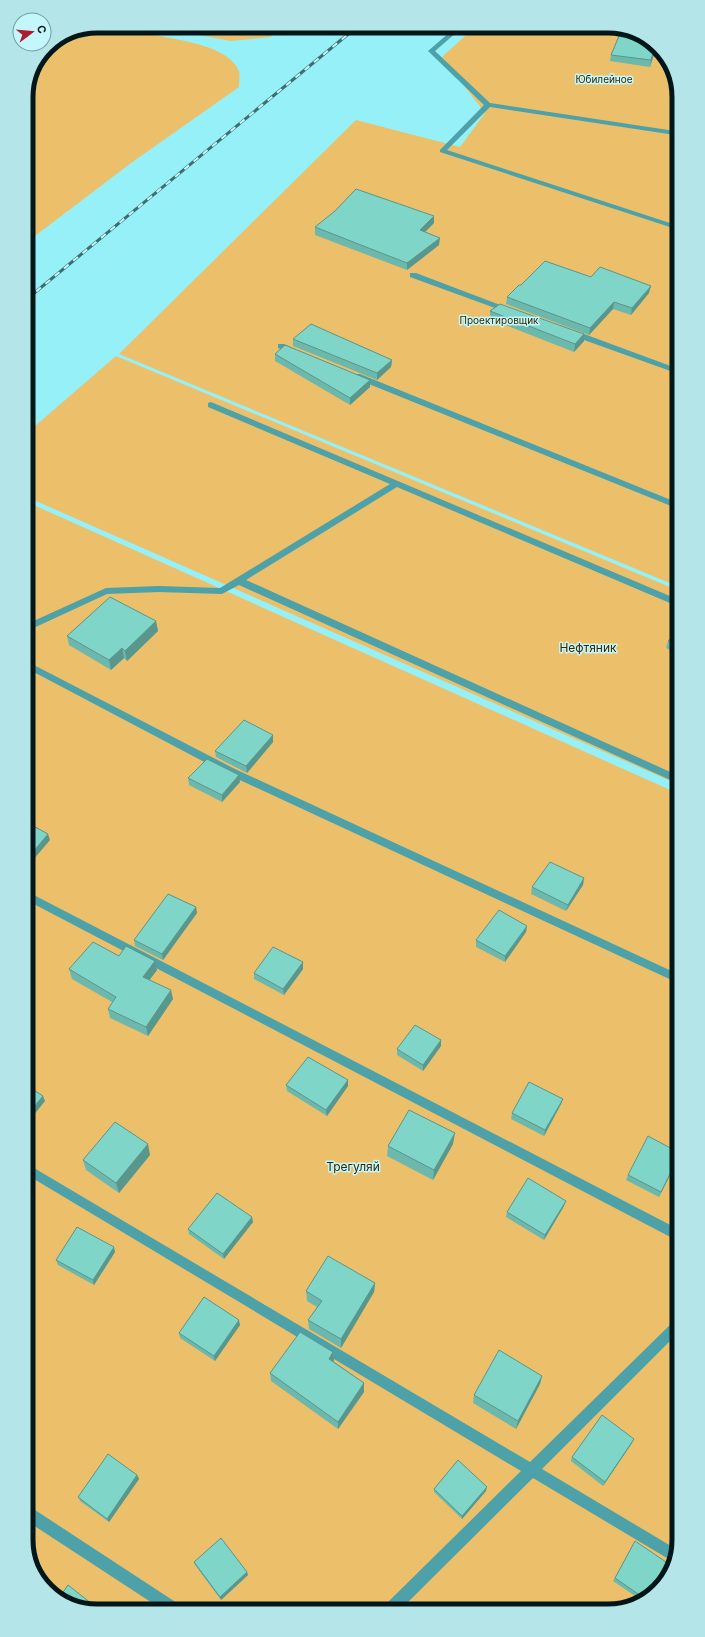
<svg xmlns="http://www.w3.org/2000/svg" width="705" height="1637" font-family="Inter,sans-serif">
	<style>
		.green { fill: #ecbf6a }
		.lines { fill: none; stroke-linecap: round; stroke-linejoin: round }
		.minor { fill: #4da1a8; fill-rule: evenodd }
		.rail-casing { stroke: #3c6e72; stroke-width: 3 }
		.rail { stroke: #c4f7fb; stroke-width: 2; stroke-dasharray: 6; stroke-linecap: butt }
		.wall { fill: #6db8ac }
		.shaded-wall { fill: #59968c }
		.building { fill: #7fd6c8; stroke: #59968c }
		.labels { text-anchor: middle; stroke-width: 3; stroke-linejoin: round; paint-order: stroke }
		.far-park-label { font-size: 10px; fill: #392700; stroke: #c4f7fb }
		.park-label { font-size: 12px; fill: #392700; stroke: #c4f7fb }
		.rim { fill: none; stroke: #001618; stroke-width: 5 }
	</style>
	<rect width="100%" height="100%" fill="#96f0f8"/>
	<g class="green">
		<path d="M97,26H156L142,32C170,40 226,42 239,71C240,76 239,82 239,87L131,163L27,242L26,92L47,47L70,31Z"/>
		<polygon points="173,26 290,26 270,37 231,41 194,34"/>
		<polygon points="476,26 613,26 651,41 675,74 677,586 119,354 356,120 460,147 485,113 442,57"/>
		<polygon points="116,356 677,590 677,784 27,497 27,433"/>
		<polygon points="27,502 677,793 679,1540 664,1583 631,1607 92,1611 54,1596 30,1563"/>
	</g>
	<g class="lines">
		<g class="minor">
			<polygon points="457,26 464,26 435,51 490,103 675,131 675,135 490,107 447,150 676,225 676,229 440,152 440,150 484,105 428,51"/>
			<polygon points="410,273 416,273 513,310 509,312 506,312 410,277"/>
			<polygon points="570,331 576,331 676,368 676,373 570,335"/>
			<polygon points="278,344 284,344 300,352 299,354 293,354 278,348"/>
			<polygon points="354,374 360,374 676,502 676,508 354,378"/>
			<polygon points="211,402 677,599 677,606 397,487 246,580 677,775 677,783 239,585 222,594 159,592 107,594 27,631 27,624 106,588 159,586 220,588 390,484 208,407 208,403"/>
			<polygon points="28,662 235,769 678,974 678,983 229,775 28,669"/>
			<polygon points="28,892 678,1229 678,1241 28,901"/>
			<polygon points="29,1165 530,1462 674,1321 678,1319 678,1333 542,1469 676,1549 672,1561 533,1478 401,1609 384,1609 386,1604 521,1471 29,1176"/>
			<polygon points="30,1509 35,1510 180,1605 182,1610 163,1610 30,1523"/>
		</g>
		<defs>
			<polyline id="rail" points="27,299 358,26"/>
		</defs>
		<use href="#rail" class="rail-casing"/>
		<use href="#rail" class="rail"/>
	</g>
	<g class="wall">
		<polygon points="608,26 613,26 651,41 656,48 650,67 610,61 611,55 621,30 607,28"/>
		<polygon points="434,223 425,232 439,245 407,270 315,235 315,227"/>
		<polygon points="591,277 649,293 631,315 613,309 589,335 506,304 507,297 521,285"/>
		<polygon points="490,311 584,334 584,341 574,352 490,319"/>
		<polygon points="293,339 392,360 391,367 377,380 293,346"/>
		<polygon points="275,354 370,380 370,387 350,405 275,361"/>
		<polygon points="156,621 158,631 127,661 124,658 111,670 69,645 67,636"/>
		<polygon points="677,633 677,654 666,648 668,641"/>
		<polygon points="273,742 247,773 216,757 215,751"/>
		<polygon points="188,778 240,782 222,802 189,785"/>
		<polygon points="584,878 583,885 566,911 531,894 532,887"/>
		<polygon points="196,907 197,913 163,960 135,946 134,940"/>
		<polygon points="527,926 526,932 505,962 476,947 476,940"/>
		<polygon points="119,956 157,970 149,980 173,999 148,1036 110,1018 108,1009 112,1002 72,979 69,969"/>
		<polygon points="303,969 284,995 254,979 254,973"/>
		<polygon points="678,1018 678,1033 673,1030 675,1024"/>
		<polygon points="441,1040 441,1046 423,1071 397,1055 397,1049"/>
		<polygon points="348,1080 348,1086 327,1116 287,1091 286,1085"/>
		<polygon points="563,1099 561,1104 544,1136 511,1119 512,1113"/>
		<polygon points="453,1144 433,1180 387,1156 388,1146"/>
		<polygon points="678,1152 678,1159 659,1197 626,1180 628,1175"/>
		<polygon points="150,1155 119,1193 86,1170 83,1160"/>
		<polygon points="564,1206 544,1240 506,1217 507,1212"/>
		<polygon points="253,1222 224,1259 189,1234 188,1229"/>
		<polygon points="115,1252 94,1285 58,1265 56,1260"/>
		<polygon points="375,1283 374,1292 341,1348 309,1329 308,1320 317,1307 307,1301 306,1291"/>
		<polygon points="240,1325 215,1361 180,1338 179,1333"/>
		<polygon points="333,1352 334,1360 333,1361 364,1383 364,1392 338,1429 271,1381 270,1373"/>
		<polygon points="542,1376 540,1384 516,1429 473,1403 474,1395"/>
		<polygon points="632,1443 603,1486 571,1461 572,1457"/>
		<polygon points="137,1475 139,1479 109,1522 80,1501 78,1497"/>
		<polygon points="434,1489 486,1491 462,1519 434,1492"/>
		<polygon points="633,1545 650,1593 641,1600 613,1581"/>
		<polygon points="194,1562 247,1572 248,1575 221,1600 195,1565"/>
	</g>
	<g class="shaded-wall">
		<polygon points="655,46 656,48 650,67 651,60"/>
		<polygon points="434,216 434,223 419,238 420,230"/>
		<polygon points="440,238 439,245 407,270 407,263"/>
		<polygon points="651,286 649,293 631,315 632,308"/>
		<polygon points="614,302 613,309 589,335 590,328"/>
		<polygon points="584,334 584,341 574,352 575,344"/>
		<polygon points="392,360 391,367 377,380 377,373"/>
		<polygon points="370,380 370,387 350,405 350,398"/>
		<polygon points="156,621 158,631 127,661 125,651"/>
		<polygon points="122,648 124,658 111,670 109,660"/>
		<polygon points="273,735 273,742 247,773 246,766"/>
		<polygon points="239,775 240,782 222,802 222,795"/>
		<polygon points="48,834 50,840 28,866 28,858"/>
		<polygon points="584,878 583,885 566,911 568,905"/>
		<polygon points="196,907 197,913 163,960 162,954"/>
		<polygon points="527,926 526,932 505,962 505,956"/>
		<polygon points="155,961 157,970 145,986 143,977"/>
		<polygon points="303,962 303,969 284,995 283,989"/>
		<polygon points="171,990 173,999 148,1036 146,1027"/>
		<polygon points="441,1040 441,1046 423,1071 423,1065"/>
		<polygon points="348,1080 348,1086 327,1116 326,1110"/>
		<polygon points="43,1096 45,1101 29,1121 29,1113"/>
		<polygon points="563,1099 561,1104 544,1136 545,1130"/>
		<polygon points="455,1133 453,1144 433,1180 434,1170"/>
		<polygon points="148,1144 150,1155 119,1193 116,1183"/>
		<polygon points="678,1158 678,1159 659,1197 661,1192"/>
		<polygon points="566,1201 564,1206 544,1240 545,1235"/>
		<polygon points="252,1217 253,1222 224,1259 223,1254"/>
		<polygon points="114,1247 115,1252 94,1285 93,1280"/>
		<polygon points="375,1283 374,1292 341,1348 341,1339"/>
		<polygon points="239,1320 240,1325 215,1361 214,1356"/>
		<polygon points="333,1352 334,1360 329,1367 329,1359"/>
		<polygon points="542,1376 540,1384 516,1429 518,1421"/>
		<polygon points="364,1383 364,1392 338,1429 338,1422"/>
		<polygon points="634,1439 632,1443 603,1486 605,1482"/>
		<polygon points="137,1475 139,1479 109,1522 107,1519"/>
		<polygon points="487,1487 486,1491 462,1519 462,1516"/>
		<polygon points="247,1572 248,1575 221,1600 220,1597"/>
	</g>
	<g class="building">
		<polygon points="622,29 651,41 655,46 651,60 611,55"/>
		<polygon points="356,189 434,216 420,230 440,238 407,263 315,227 335,211"/>
		<polygon points="545,261 591,277 600,267 651,286 632,308 614,302 590,328 507,297 519,285 521,285"/>
		<polygon points="500,304 584,334 575,344 490,311"/>
		<polygon points="311,324 392,360 377,373 293,339"/>
		<polygon points="285,345 370,380 350,398 275,354"/>
		<polygon points="110,597 156,621 125,651 122,648 109,660 67,636"/>
		<polygon points="677,633 677,646 668,641"/>
		<polygon points="244,720 273,735 246,766 215,751"/>
		<polygon points="207,759 239,775 222,795 188,778"/>
		<polygon points="28,823 48,834 28,858"/>
		<polygon points="550,862 584,878 568,905 532,887"/>
		<polygon points="168,894 196,907 162,954 134,940"/>
		<polygon points="499,910 527,926 505,956 476,940"/>
		<polygon points="93,942 119,956 126,946 155,961 143,977 171,990 146,1027 108,1009 116,997 69,969"/>
		<polygon points="273,947 303,962 283,989 254,973"/>
		<polygon points="678,1018 678,1026 675,1024"/>
		<polygon points="415,1025 441,1040 423,1065 397,1049"/>
		<polygon points="308,1057 348,1080 326,1110 286,1085"/>
		<polygon points="529,1082 563,1099 545,1130 512,1113"/>
		<polygon points="29,1087 43,1096 29,1113"/>
		<polygon points="409,1110 455,1133 434,1170 388,1146"/>
		<polygon points="115,1122 148,1144 116,1183 83,1160"/>
		<polygon points="648,1136 678,1152 678,1158 661,1192 628,1175"/>
		<polygon points="528,1178 566,1201 545,1235 507,1212"/>
		<polygon points="217,1193 252,1217 223,1254 188,1229"/>
		<polygon points="77,1227 114,1247 93,1280 56,1260"/>
		<polygon points="328,1256 375,1283 341,1339 308,1320 322,1301 306,1291"/>
		<polygon points="204,1297 239,1320 214,1356 179,1333"/>
		<polygon points="300,1332 333,1352 329,1359 364,1383 338,1422 270,1373"/>
		<polygon points="499,1350 542,1376 518,1421 474,1395"/>
		<polygon points="602,1415 634,1439 605,1482 572,1457"/>
		<polygon points="108,1454 137,1475 107,1519 78,1497"/>
		<polygon points="458,1460 487,1487 462,1516 434,1489"/>
		<polygon points="221,1538 247,1572 220,1597 194,1562"/>
		<polygon points="635,1541 666,1562 650,1593 644,1598 615,1578"/>
		<polygon points="68,1585 101,1611 92,1611 59,1598"/>
	</g>
	<g class="labels">
		<g class="far-park-label">
			<text x="604" y="83">Юбилейное</text>
			<text x="499" y="324">Проектировщик</text>
		</g>
		<g class="park-label">
			<text x="588" y="652">Нефтяник</text>
			<text x="353" y="1171">Трегуляй</text>
		</g>
	</g>
	<path d="M0 0H705V1637H0ZM97 33H608A64 64 0 0 1 672 97V1540A64 64 0 0 1 608 1604H97A64 64 0 0 1 33 1540V97A64 64 0 0 1 97 33Z" fill="#b4e5e9" fill-rule="evenodd"/>
	<path class="rim" d="M97 33H608A64 64 0 0 1 672 97V1540A64 64 0 0 1 608 1604H97A64 64 0 0 1 33 1540V97A64 64 0 0 1 97 33Z"/>
	<g transform="translate(32 32) rotate(74)"><circle r="19" fill="#c4f7fb" stroke="#769da0"/>
	<path d="M0-3L7 15L0 10L-7 15Z" fill="#ae1b2b"/>
	<text y="-6" font-size="11" font-weight="bold" text-anchor="middle" fill="#001618">С</text>
	</g>
</svg>
